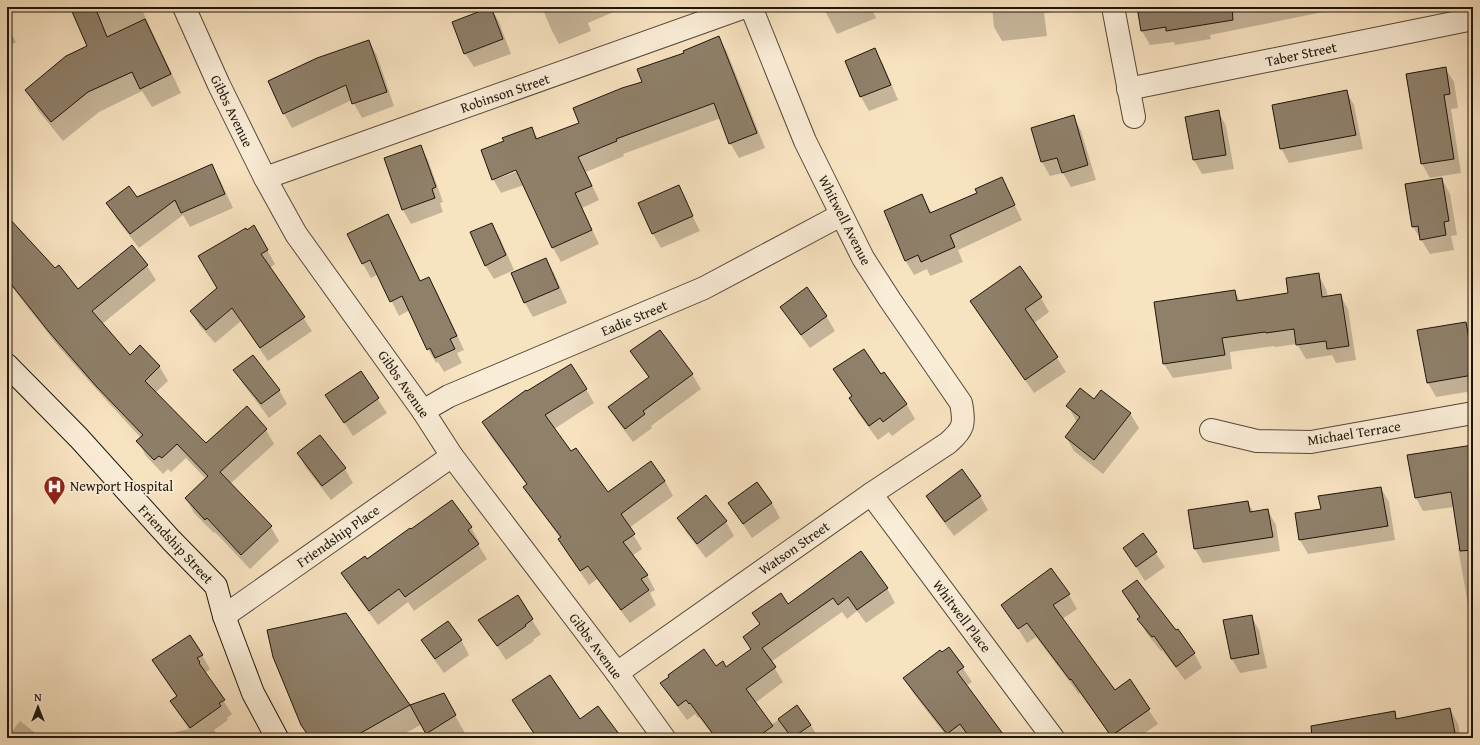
<svg xmlns="http://www.w3.org/2000/svg" width="1480" height="745" font-family="'Gentium Book Plus',serif">
	<style>
		.shadow { fill: #0003; fill-rule: evenodd }
		.building { fill: #8f806a; stroke: #1e150b }
		.lines { fill: none; stroke-linecap: round; stroke-linejoin: round }
		.street-casing { stroke: #544838; stroke-width: 24 }
		.secondary-casing { stroke: #1e150b; stroke-width: 24 }
		.street { stroke: #faedd7; stroke-width: 22 }
		.secondary { stroke: #faedd7; stroke-width: 22 }
		.labels { text-anchor: middle; stroke-width: 3.5; stroke-linejoin: round; paint-order: stroke }
		.street-label { font-size: 14px; fill: #1e150b; stroke: #faedd7 }
		.poi-label { font-size: 14px; fill: #1e150b; stroke: #faedd7; text-anchor: start }
	</style>
	<rect width="100%" height="100%" fill="#f8e3c1"/>
	<filter id="stains"><feTurbulence type="fractalNoise" baseFrequency=".005" numOctaves="4"/><feColorMatrix values="0 0 0 0 .2 0 0 0 0 .09 0 0 0 0 .02 0 0 0 .5 -.17"/></filter>
	<radialGradient id="worn" r=".72"><stop offset=".6" stop-color="#630" stop-opacity="0"/><stop offset="1" stop-color="#630" stop-opacity=".3"/></radialGradient>
	<g class="shadow">
		<polygon points="71,7 142,7 141,8 181,93 152,107 142,91 99,112 63,141 38,110 27,91 88,47"/>
		<polygon points="542,7 625,7 588,23 591,31 559,44 551,29"/>
		<polygon points="823,7 871,7 876,18 837,34"/>
		<polygon points="992,7 1073,7 1073,10 1044,13 1047,36 1002,41 994,27"/>
		<polygon points="1138,7 1332,7 1333,10 1210,35 1211,39 1175,45 1174,42 1150,45 1142,31"/>
		<polygon points="491,8 499,22 511,54 474,67 465,53"/>
		<polygon points="7,27 16,42 7,47"/>
		<path d="M719,38L727,52L765,148L739,158L730,143L721,118L623,154L624,156L586,172L599,200L582,208L599,244L561,262L553,248L524,185L501,193L493,179L505,142L532,128L538,139L581,124L685,54ZM520,168L521,170L493,180V178Z"/>
		<polygon points="369,41 377,56 394,106 362,118 352,100 292,128 284,114 269,82"/>
		<polygon points="875,50 883,64 898,100 869,111 861,97 846,61"/>
		<polygon points="1445,68 1454,82 1458,108 1451,109 1461,173 1430,178 1422,164 1407,74"/>
		<polygon points="1346,91 1354,105 1363,149 1289,163 1281,148"/>
		<polygon points="1218,111 1226,126 1234,169 1202,174 1194,160 1186,117"/>
		<polygon points="1073,116 1081,131 1096,180 1071,187 1063,173 1050,176 1042,162 1032,129"/>
		<polygon points="420,146 428,160 443,202 440,203 443,212 411,224 403,210 385,158"/>
		<polygon points="212,166 220,180 233,208 190,227 183,215 139,248 116,218 108,203 137,198"/>
		<polygon points="1001,178 1022,220 958,250 963,262 930,276 927,269 914,275 905,260 922,196 932,213 978,194"/>
		<polygon points="1442,179 1450,194 1457,235 1451,236 1454,250 1430,254 1413,227"/>
		<polygon points="678,187 700,231 661,248 653,234 639,204"/>
		<polygon points="388,215 421,282 429,278 437,292 464,350 457,353 462,363 444,372 438,362 436,363 428,349 410,310 399,316 378,274 371,278 363,264"/>
		<polygon points="7,217 55,269 78,290 132,246 147,266 156,280 102,324 130,356 159,366 168,381 155,393 206,444 247,408 266,430 274,444 230,484 271,527 279,541 250,569 215,532 214,533 194,513 186,498 206,479 186,458 171,472 168,469 163,474 146,456 138,441 141,438 106,400 58,346 12,287 7,291"/>
		<polygon points="492,224 500,238 514,270 494,279 485,265"/>
		<polygon points="254,227 275,264 270,268 312,331 268,361 241,321 215,343 199,325 191,311 218,289 247,231"/>
		<polygon points="546,259 554,273 567,303 533,317 525,303 512,273"/>
		<polygon points="1318,274 1326,289 1328,297 1340,295 1348,309 1356,360 1336,363 1332,355 1306,359 1297,344 1275,347 1274,346 1230,352 1232,369 1173,378 1164,364 1235,292 1240,301 1289,294"/>
		<polygon points="1041,298 1049,312 1034,323 1066,372 1034,393 980,316 972,301"/>
		<polygon points="782,307 826,316 835,331 810,348 790,321"/>
		<polygon points="1465,323 1473,336 1473,391 1436,397 1428,383 1419,330"/>
		<polygon points="632,352 692,374 701,389 651,426 652,428 633,442 618,422 609,408 649,378"/>
		<polygon points="835,369 881,376 883,374 907,405 915,419 892,436 889,432 878,440 858,413 850,399 852,397"/>
		<polygon points="235,370 279,390 287,404 269,418 243,384"/>
		<polygon points="360,372 387,413 353,436 327,395"/>
		<polygon points="586,389 594,403 554,429 571,453 608,494 651,463 665,481 673,496 629,528 642,549 632,556 647,575 655,590 650,593 656,605 630,623 597,579 589,585 568,554 559,539 561,539 533,501 525,487 527,485 491,437 483,422"/>
		<polygon points="1094,400 1130,413 1139,428 1103,474 1074,451 1066,437 1077,422 1068,406"/>
		<polygon points="1473,446 1473,633 1458,548 1461,548 1454,507 1423,511 1416,498"/>
		<polygon points="298,453 345,469 353,483 331,500 306,468"/>
		<polygon points="756,483 772,503 780,518 752,538 729,503"/>
		<polygon points="1381,488 1389,502 1395,540 1308,554 1300,540"/>
		<polygon points="927,496 980,496 988,510 954,536 935,510"/>
		<polygon points="1248,502 1254,513 1268,511 1276,525 1280,551 1203,563 1195,549"/>
		<polygon points="678,518 726,522 734,536 706,558 686,532"/>
		<polygon points="471,527 479,542 477,543 487,559 414,611 408,602 378,625 351,588 342,574 367,560 411,531"/>
		<polygon points="1143,534 1165,567 1145,581 1124,548"/>
		<polygon points="887,588 895,603 866,623 857,611 847,619 842,612 771,662 783,682 755,703 771,725 797,707 811,725 818,738 715,738 699,717 698,718 695,714 687,720 670,697 662,683 716,667 726,668 751,650 744,637 760,625 754,613 788,605"/>
		<polygon points="1123,592 1194,653 1202,668 1185,680 1162,650 1161,651 1147,634 1139,620 1140,619"/>
		<polygon points="1069,595 1077,609 1062,619 1114,691 1129,681 1158,724 1137,738 1112,738 1080,693 1079,694 1036,637 1027,643 1003,605"/>
		<polygon points="517,597 541,634 533,640 534,641 506,660 480,620"/>
		<polygon points="346,614 410,706 443,694 466,735 461,738 430,738 422,724 397,738 310,738 302,725"/>
		<polygon points="1251,616 1259,630 1267,668 1240,673 1232,659"/>
		<polygon points="461,640 469,655 444,673 431,655 423,641"/>
		<polygon points="949,648 963,668 972,682 966,686 1004,738 948,738 913,693 904,678"/>
		<polygon points="202,655 210,669 205,673 232,714 227,718 228,720 214,730 220,738 164,738 163,735 189,729 171,702 177,697 154,661"/>
		<polygon points="1450,709 1458,724 1461,738 1316,738 1394,712 1398,720"/>
		<polygon points="20,721 42,738 7,738"/>
	</g>
	<g class="building">
		<polygon points="70,7 95,7 107,37 145,19 171,74 140,89 132,72 88,92 51,122 25,90 66,56 87,46"/>
		<polygon points="491,7 503,39 464,54 452,22"/>
		<polygon points="1137,7 1232,7 1233,20 1166,31 1166,27 1141,31"/>
		<polygon points="719,36 757,133 729,144 714,103 616,139 617,141 578,157 592,186 575,193 592,230 552,248 516,170 492,180 481,150 504,141 502,138 532,127 536,139 579,123 573,108 622,88 642,82 637,69 684,53 683,51"/>
		<polygon points="369,40 387,92 352,104 346,85 283,114 268,81 317,58"/>
		<polygon points="875,48 891,85 860,97 845,61"/>
		<polygon points="1446,67 1450,94 1444,95 1454,159 1421,164 1406,74"/>
		<polygon points="1347,90 1356,135 1280,149 1272,105"/>
		<polygon points="1219,110 1226,155 1193,160 1185,117"/>
		<polygon points="1074,115 1088,165 1062,173 1057,158 1041,162 1031,128"/>
		<polygon points="421,145 436,187 432,189 435,198 402,210 384,158"/>
		<polygon points="212,164 225,194 181,213 175,200 130,234 106,203 129,186 137,197"/>
		<polygon points="1002,177 1015,205 950,235 955,247 921,262 918,255 905,261 884,211 922,194 930,213 977,193 975,189"/>
		<polygon points="1442,178 1449,221 1444,222 1446,235 1420,240 1418,226 1412,227 1405,184"/>
		<polygon points="679,185 693,216 652,234 638,203"/>
		<polygon points="388,214 420,281 429,277 457,336 450,339 455,349 435,358 430,348 427,350 402,296 390,302 370,260 362,264 347,234"/>
		<polygon points="7,216 55,268 59,265 78,289 132,245 148,265 92,311 130,355 140,345 160,366 145,381 206,443 247,406 267,429 220,472 272,526 241,555 207,518 205,520 185,498 208,476 177,444 162,458 159,456 154,460 136,441 143,435 96,386 49,332 7,279"/>
		<polygon points="492,223 506,255 485,266 470,232"/>
		<polygon points="254,225 268,250 261,254 305,317 260,348 232,308 206,330 190,311 217,288 198,256 246,228 247,230"/>
		<polygon points="546,258 559,288 524,303 511,273"/>
		<polygon points="1020,266 1042,297 1025,309 1058,357 1025,380 970,301"/>
		<polygon points="1319,273 1322,297 1341,294 1349,346 1327,349 1326,341 1296,345 1294,329 1266,333 1265,332 1222,338 1225,355 1163,364 1154,302 1235,290 1237,301 1288,293 1286,278"/>
		<polygon points="807,287 827,316 801,335 780,307"/>
		<polygon points="1466,322 1473,361 1473,375 1427,383 1417,330"/>
		<polygon points="660,330 693,374 643,411 645,414 625,429 608,407 649,377 630,351"/>
		<polygon points="864,349 881,374 884,372 907,404 883,422 880,418 869,426 849,398 852,396 833,369"/>
		<polygon points="253,355 280,390 261,404 233,370"/>
		<polygon points="571,364 587,389 545,415 571,451 576,448 608,492 651,461 665,481 621,514 635,534 623,542 648,575 641,579 649,590 621,610 588,566 580,571 558,539 561,537 523,487 527,484 482,422 526,390 527,391"/>
		<polygon points="361,371 379,398 344,423 325,395"/>
		<polygon points="1080,388 1094,399 1101,390 1131,413 1094,460 1065,437 1080,417 1066,406"/>
		<polygon points="320,435 346,468 322,486 297,453"/>
		<polygon points="1473,445 1473,550 1460,551 1451,492 1415,498 1407,455"/>
		<polygon points="962,469 981,496 945,522 926,496"/>
		<polygon points="757,482 772,503 743,524 728,503"/>
		<polygon points="1381,487 1388,526 1299,540 1295,513 1321,509 1318,496"/>
		<polygon points="706,495 727,521 697,544 677,518"/>
		<polygon points="452,500 472,527 468,530 479,544 405,597 399,589 369,611 341,573 365,556 367,559 410,528 411,529"/>
		<polygon points="1248,501 1250,512 1268,509 1273,537 1194,549 1188,510"/>
		<polygon points="1143,533 1157,552 1136,567 1123,548"/>
		<polygon points="861,551 888,588 857,610 848,597 838,605 833,598 762,648 776,667 746,689 773,726 756,738 716,738 690,703 689,704 686,700 678,706 660,683 669,677 668,675 704,649 716,666 723,661 726,667 751,649 743,637 760,624 752,613 781,593 788,604"/>
		<polygon points="1051,568 1070,594 1053,605 1115,690 1130,679 1150,709 1111,736 1071,679 1070,680 1027,623 1018,629 1001,605"/>
		<polygon points="1137,580 1176,630 1178,629 1195,653 1176,667 1154,636 1152,637 1137,619 1140,617 1122,591"/>
		<polygon points="518,595 533,619 525,625 526,626 497,646 478,620"/>
		<polygon points="346,613 410,705 444,693 456,715 426,734 410,705 352,738 310,738 301,725 273,657 267,630"/>
		<polygon points="1252,615 1259,654 1231,659 1223,620"/>
		<polygon points="448,621 462,640 435,659 421,640"/>
		<polygon points="190,635 203,655 197,658 200,662 199,663 225,700 219,703 221,706 190,728 170,701 177,696 152,660"/>
		<polygon points="949,647 964,667 957,672 1006,738 970,738 960,724 947,734 903,678 940,650 942,652"/>
		<polygon points="550,675 580,719 598,706 622,738 537,738 512,700"/>
		<polygon points="797,705 811,725 792,738 778,719"/>
		<polygon points="1450,708 1456,738 1312,738 1311,726 1395,711 1396,719"/>
	</g>
	<g class="lines">
		<defs>
			<g id="street">
				<polyline points="184,7 219,85 265,178 296,234 423,411 452,456 617,673 664,738"/>
				<polyline points="1113,7 1134,117"/>
				<polyline points="1128,89 1473,19"/>
				<polyline points="265,178 745,7"/>
				<polyline points="423,411 449,396 704,288 841,215"/>
				<polyline points="1211,430 1257,441 1311,442 1473,413"/>
				<polyline points="871,494 1053,738"/>
				<polyline points="224,616 452,456"/>
				<path d="M617,673L871,494L948,443C964,429 965,424 961,403L890,300L863,258L805,141L751,7"/>
			</g>
			<polyline id="secondary" points="7,365 79,438 171,540 216,586 224,616 253,693 277,738"/>
		</defs>
		<use href="#street" class="street-casing"/>
		<use href="#secondary" class="secondary-casing"/>
		<use href="#street" class="street"/>
		<use href="#secondary" class="secondary"/>
	</g>
	<defs>
		<symbol id="hospital-pin" viewBox="-11 -11 22 30"><path d="M0 17L-7.5 6A9.5 9.5 0 1 1 7.5 6Z" fill="#8f2418" stroke="#faedd7"/><path d="M-5-5h3v3.5h4V-5h3V5h-3V1.5h-4V5h-3Z" fill="#fff"/></symbol>
	</defs>
	<g fill-rule="evenodd">
		<use href="#hospital-pin" x="42" y="474" width="25" height="34"/>
	</g>
	<g class="labels">
		<g class="street-label">
			<text transform="translate(1301 54) rotate(-12)" y="5">Taber Street</text>
			<text transform="translate(505 93) rotate(-19)" y="5">Robinson Street</text>
			<text transform="translate(232 111) rotate(64)" y="5">Gibbs Avenue</text>
			<text transform="translate(845 220) rotate(63)" y="5">Whitwell Avenue</text>
			<text transform="translate(634 318) rotate(-23)" y="5">Eadie Street</text>
			<text transform="translate(404 384) rotate(55)" y="5">Gibbs Avenue</text>
			<text transform="translate(1354 433) rotate(-9)" y="5">Michael Terrace</text>
			<text transform="translate(338 536) rotate(-35)" y="5">Friendship Place</text>
			<text transform="translate(176 544) rotate(47)" y="5">Friendship Street</text>
			<text transform="translate(794 548) rotate(-35)" y="5">Watson Street</text>
			<text transform="translate(962 616) rotate(53)" y="5">Whitwell Place</text>
			<text transform="translate(596 646) rotate(53)" y="5">Gibbs Avenue</text>
		</g>
		<g class="poi-label">
			<text x="70" y="491">Newport Hospital</text>
		</g>
	</g>
	<rect width="1480" height="745" fill="none" stroke="#f8e3c1" stroke-width="24"/>
	<rect x="8" y="8" width="1464" height="729" fill="none" stroke="#1e150b" stroke-width="2"/>
	<rect x="12" y="12" width="1456" height="721" fill="none" stroke="#1e150b"/>
	<g transform="translate(38 707)" stroke="#faedd7" stroke-width="3" paint-order="stroke">
	<path d="M0-3L7 15L0 10L-7 15Z" fill="#1e150b"/>
	<text y="-6" font-size="11" font-weight="bold" text-anchor="middle" fill="#1e150b">N</text>
	</g>
	<rect width="100%" height="100%" filter="url(#stains)"/>
	<rect width="100%" height="100%" fill="url(#worn)"/>
</svg>
